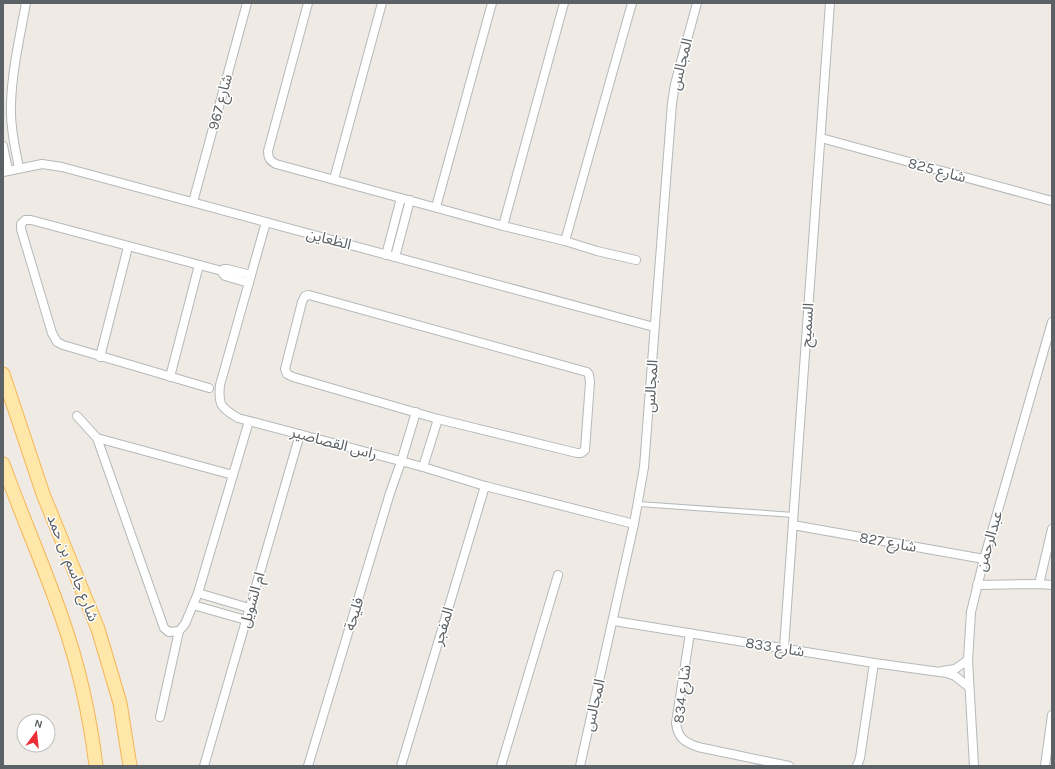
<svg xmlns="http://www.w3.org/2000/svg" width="1055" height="769" font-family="Karla,'Noto Sans Arabic',sans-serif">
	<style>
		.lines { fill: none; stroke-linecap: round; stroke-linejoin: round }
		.service-casing { stroke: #b5b8bb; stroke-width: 6 }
		.minor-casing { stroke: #b5b8bb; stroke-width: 10 }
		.primary-casing { stroke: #f4b658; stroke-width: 15 }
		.service { stroke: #fff; stroke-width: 4 }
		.minor { stroke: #fff; stroke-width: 8 }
		.primary { stroke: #ffe7a9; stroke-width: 13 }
		.labels { text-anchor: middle; stroke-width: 3; stroke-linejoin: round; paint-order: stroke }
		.street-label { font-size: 15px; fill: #5c6165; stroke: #fff }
	</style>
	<rect width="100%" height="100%" fill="#efebe4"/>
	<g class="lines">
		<defs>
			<polyline id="service" points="639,504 794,515"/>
			<g id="minor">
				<path d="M308,3L268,151C268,158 270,161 276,164L503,226L565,241L632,3"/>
				<polyline points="821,138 1052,201"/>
				<polyline points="3,146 8,170"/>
				<path d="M19,168C15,147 10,126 11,104C12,70 20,36 26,3"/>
				<polyline points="3,172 42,164 62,167 654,327"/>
				<polyline points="334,179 382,3"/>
				<polyline points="193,202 247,3"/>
				<polyline points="436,207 492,3"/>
				<path d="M266,222L220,385C218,405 221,408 238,418L423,467L485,486L634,524"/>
				<polyline points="503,226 564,3"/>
				<polyline points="565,241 597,251 636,260"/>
				<polyline points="386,255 401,198"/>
				<polyline points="395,257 410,200"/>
				<polyline points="222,271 223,274 225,276 249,283"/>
				<polygon points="309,295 587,372 589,375 590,382 585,450 581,453 577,453 438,419 293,377 287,374 285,369 302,302 305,296"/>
				<polyline points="100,357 128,247"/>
				<polyline points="170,377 199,265"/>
				<polyline points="209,388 63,345 57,342 52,333 21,229 21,224 25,220 31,220 222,271 224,269 227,269 251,275"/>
				<polyline points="77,416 97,438 164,628 169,632 179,631 185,624 198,593 233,475 97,438"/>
				<polyline points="423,467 438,419"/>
				<polyline points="233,475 249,421"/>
				<polyline points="793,525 984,559"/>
				<polyline points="1039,584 1052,529"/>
				<polyline points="977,585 1039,584 1052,585"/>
				<polyline points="198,593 249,608"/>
				<polyline points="193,605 246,620"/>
				<polyline points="614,621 874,663 947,673 955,676 969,687"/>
				<path d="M690,633L676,723C678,738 684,742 698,747L789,766"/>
				<polyline points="784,648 830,3"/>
				<polyline points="942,671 955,669 968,660"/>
				<polyline points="160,717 179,631"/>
				<polyline points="204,766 300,434"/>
				<polyline points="308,766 390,493 401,462 416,412"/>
				<polyline points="401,766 485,486"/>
				<polyline points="501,766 558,575"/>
				<polyline points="580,766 634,524 644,467 672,103 675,84 697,3"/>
				<polyline points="857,766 860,758 874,663"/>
				<polyline points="974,766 968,660 971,612 984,559 1052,322"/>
				<polyline points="1045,766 1052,715"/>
			</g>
			<g id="primary">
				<polyline points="3,374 43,494 98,629 120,703 130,766"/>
				<path d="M3,464C22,517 45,568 63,621C79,667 90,717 96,766"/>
			</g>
		</defs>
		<use href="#service" class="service-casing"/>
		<use href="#minor" class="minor-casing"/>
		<use href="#primary" class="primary-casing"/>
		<use href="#service" class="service"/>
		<use href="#minor" class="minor"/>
		<use href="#primary" class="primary"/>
	</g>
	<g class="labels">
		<g class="street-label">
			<text transform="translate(681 64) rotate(-76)" y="5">المجالس</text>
			<text transform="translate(220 102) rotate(-75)" y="5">شارع 967</text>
			<text transform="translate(937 170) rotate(15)" y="5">شارع 825</text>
			<text transform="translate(329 239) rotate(15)" y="5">الظعاين</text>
			<text transform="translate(807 325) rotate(-86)" y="5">السميح</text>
			<text transform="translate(651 386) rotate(-86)" y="5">المجالس</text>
			<text transform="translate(334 443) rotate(15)" y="5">راس القصاصير</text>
			<text transform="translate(989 541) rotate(-74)" y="5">عبدالرحمن</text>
			<text transform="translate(888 542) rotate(10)" y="5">شارع 827</text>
			<text transform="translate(73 568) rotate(68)" y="5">شارع جاسم بن حمد</text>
			<text transform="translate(252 600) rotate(-74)" y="5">ام الشويل</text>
			<text transform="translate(354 614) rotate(-73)" y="5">فليحة</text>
			<text transform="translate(443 626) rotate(-73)" y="5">المفجر</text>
			<text transform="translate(775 647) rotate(9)" y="5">شارع 833</text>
			<text transform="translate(682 694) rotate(-83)" y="5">شارع 834</text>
			<text transform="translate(594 705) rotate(-77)" y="5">المجالس</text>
		</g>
	</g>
	<rect width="1055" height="769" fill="none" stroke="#5c6165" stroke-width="8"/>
	<g transform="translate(36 733) rotate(15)"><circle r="19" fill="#ffffff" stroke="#bec0c1"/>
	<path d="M0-3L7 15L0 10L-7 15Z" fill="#ec2d35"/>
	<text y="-6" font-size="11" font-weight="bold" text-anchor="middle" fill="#5c6165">N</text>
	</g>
</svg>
